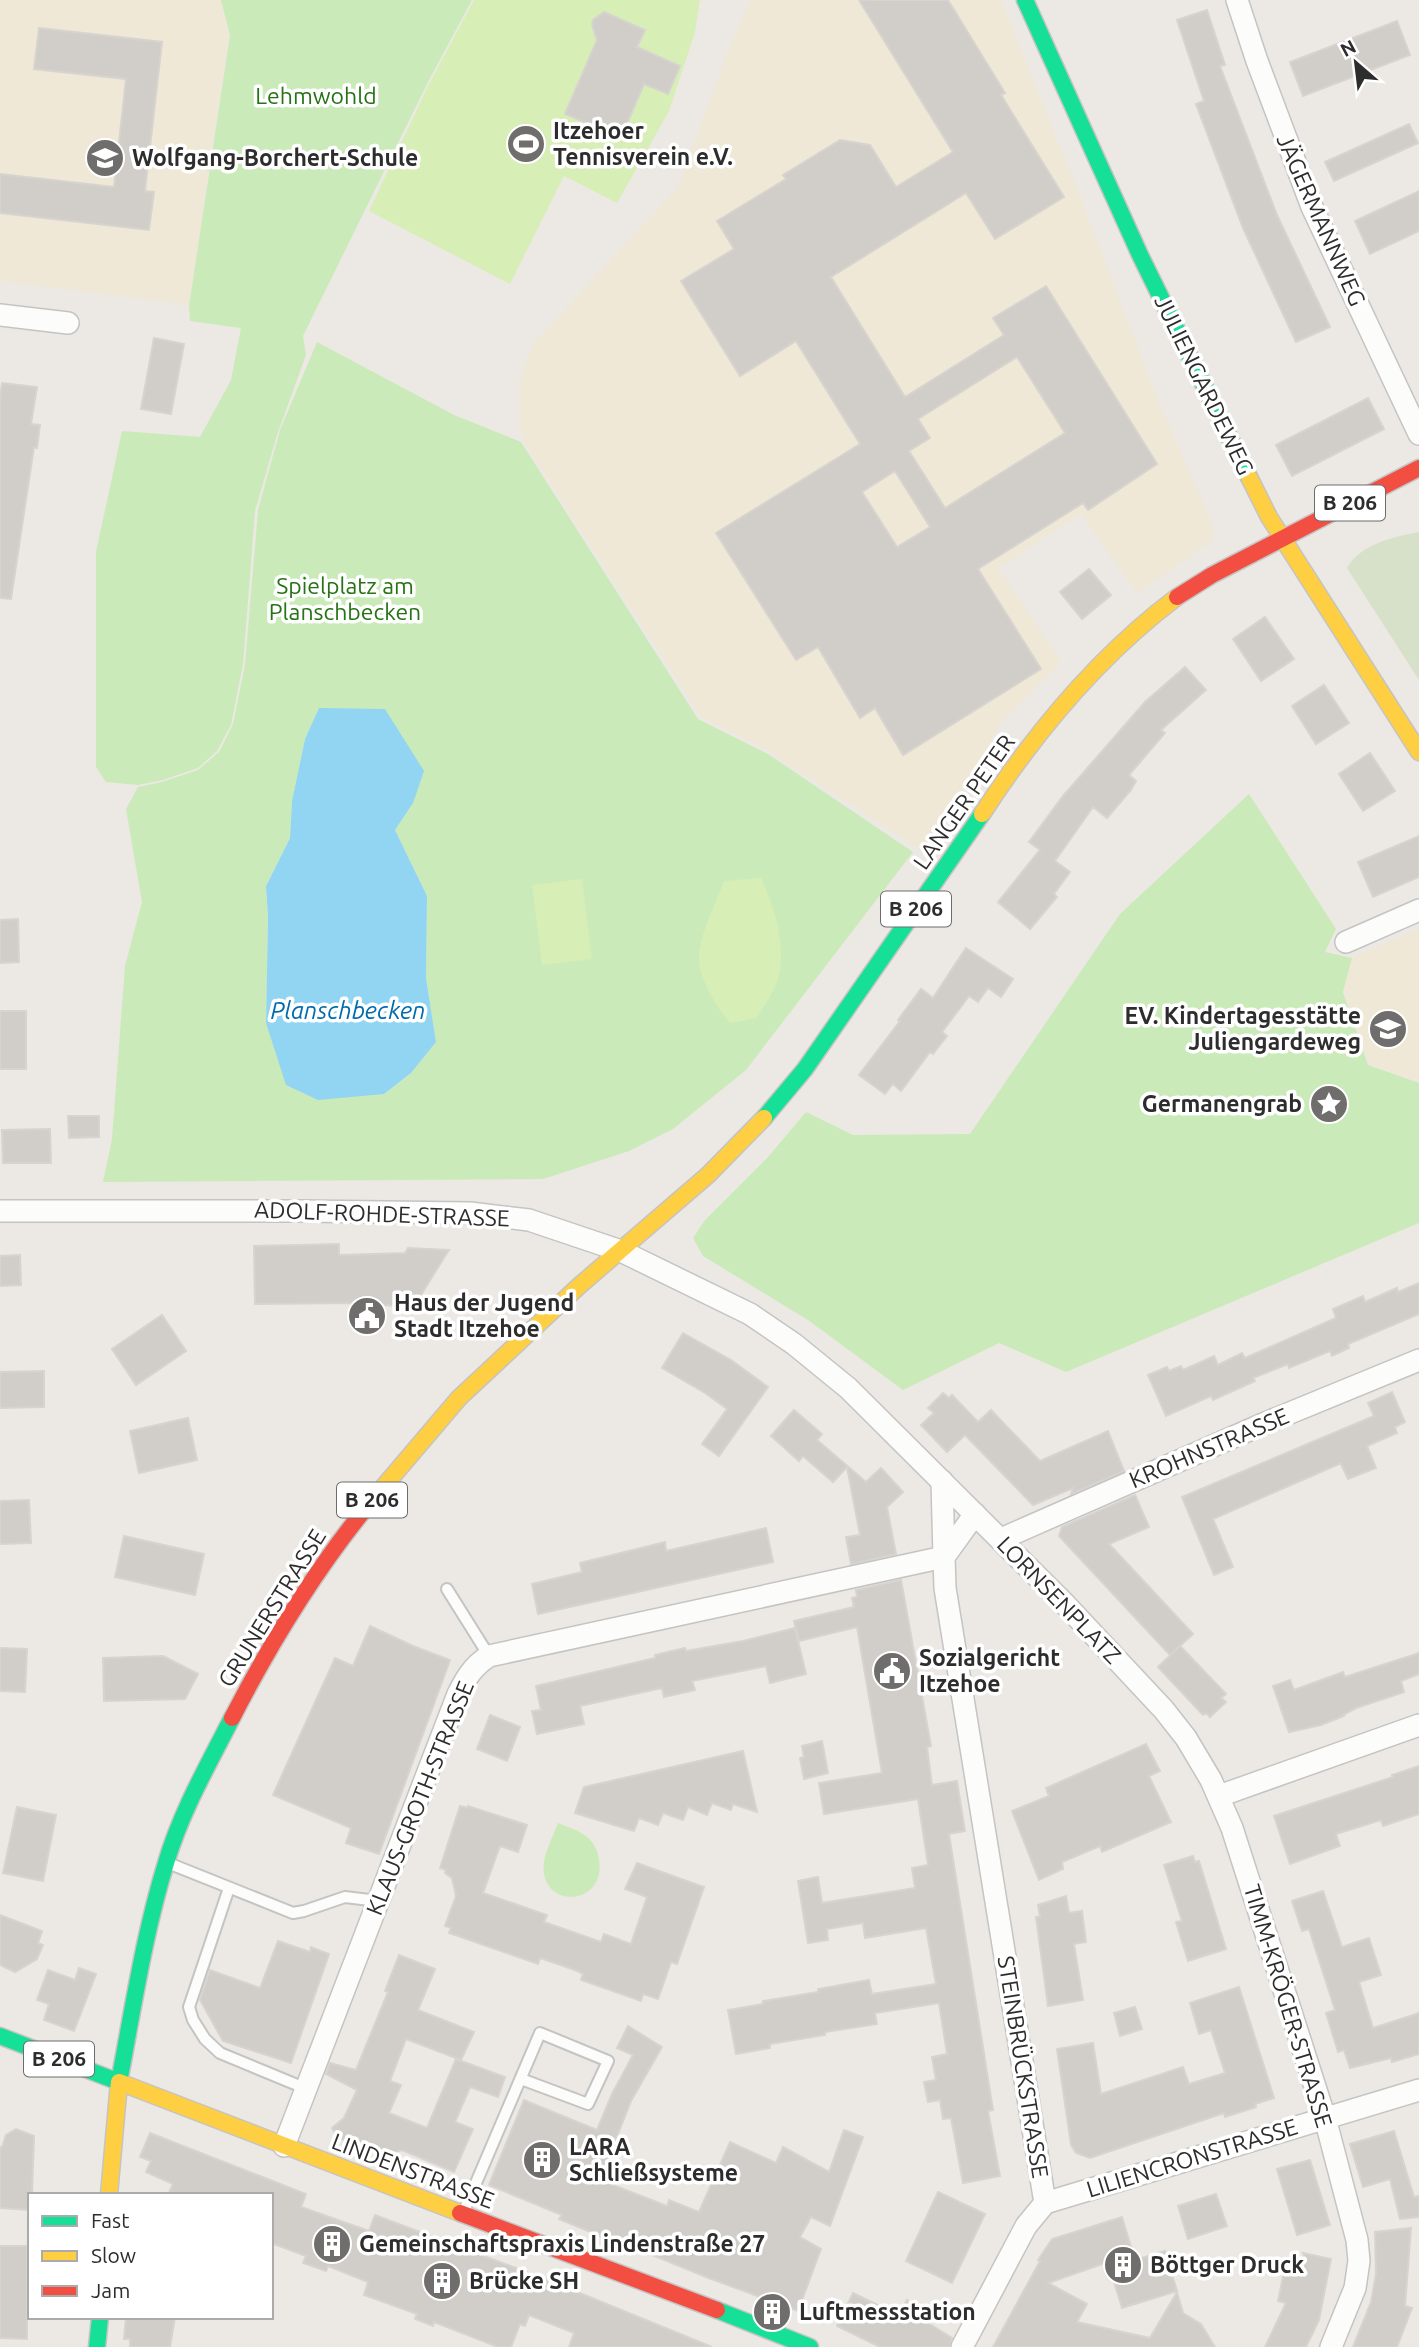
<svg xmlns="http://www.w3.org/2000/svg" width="1419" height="2347" font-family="Ubuntu,sans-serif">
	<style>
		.education { fill: #efe8d7 }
		.green { fill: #cbeab9; fill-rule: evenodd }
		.cemetery { fill: #d7e1c9 }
		.pitch { fill: #d7eeb6 }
		.water { fill: #91d5f3 }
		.building { fill: #d1ceca; stroke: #d7d4cf; stroke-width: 2; fill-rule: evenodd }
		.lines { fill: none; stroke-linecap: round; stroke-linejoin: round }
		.lane-casing { stroke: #c5c4c4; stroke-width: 14 }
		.street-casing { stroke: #c5c4c4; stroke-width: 24 }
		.fast-casing { stroke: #c5c4c4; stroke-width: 19 }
		.slow-casing { stroke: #c5c4c4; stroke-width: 19 }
		.jam-casing { stroke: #c5c4c4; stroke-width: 19 }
		.lane { stroke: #fcfcfb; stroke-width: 10 }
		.street { stroke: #fcfcfb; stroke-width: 21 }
		.fast { stroke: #16e098; stroke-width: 16 }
		.slow { stroke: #ffcf43; stroke-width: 16 }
		.jam { stroke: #f24e42; stroke-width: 16 }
		.labels { text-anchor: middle; stroke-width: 7; stroke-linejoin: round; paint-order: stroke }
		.shield { fill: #fff; stroke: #6c6c6c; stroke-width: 2 }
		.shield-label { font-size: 21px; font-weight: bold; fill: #2d2d2d }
		.park-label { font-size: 23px; fill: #247314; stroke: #fff }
		.poi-label { font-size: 23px; font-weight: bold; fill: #2d2d2d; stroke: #fff; text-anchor: start }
		.street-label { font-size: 23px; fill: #2d2d2d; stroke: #fff }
		.water-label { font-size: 24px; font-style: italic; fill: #016bae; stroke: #fff }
	</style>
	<rect width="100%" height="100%" fill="#ece8e3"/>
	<g class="education">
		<polygon points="0,0 220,0 229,34 189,305 0,281"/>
		<polygon points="751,0 1001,0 1083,204 1158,401 1211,520 1214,533 1212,541 1137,593 1081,514 998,568 1061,662 1002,720 983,758 921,850 767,750 701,717 524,442 519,423 519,385 533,344 678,187 728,51"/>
		<polygon points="1419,929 1419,1082 1369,1065 1344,992 1352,958"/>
	</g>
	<g class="green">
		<polygon points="221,0 472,0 428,82 303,336 306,355 277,435 255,511 243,664 231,725 217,751 198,768 163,780 138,785 106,782 96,767 96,552 122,431 200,437 231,380 241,328 190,321 189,306 230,35"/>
		<path d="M317,342L454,415L521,442L698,719L768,754L913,852L746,1070L673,1129L629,1151L543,1179L103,1182L112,1139L125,966L142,902L126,809L138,787L162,782L198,770L219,752L233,724L245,665L258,510L280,430ZM319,708L413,803L395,830L427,896L426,978L436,1042L411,1073L384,1094L266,1023L268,917L266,886L290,838L292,801L305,739Z"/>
		<polygon points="1249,794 1336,929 1325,952 1352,958 1343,992 1368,1065 1419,1083 1419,1223 1066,1372 999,1343 903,1390 808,1320 703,1256 693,1238 705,1220 768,1157 806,1112 853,1135 970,1134 1120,914"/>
		<path d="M558,1823C567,1827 579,1830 587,1837C594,1843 598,1851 599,1860C606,1902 551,1910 544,1874C541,1858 553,1837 558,1823Z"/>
	</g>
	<path class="cemetery" d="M1419,532V680L1347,568C1360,544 1394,537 1419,532Z"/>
	<g class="pitch">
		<polygon points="474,0 700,0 695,32 669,111 617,203 564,176 510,284 369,211 429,84"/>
		<path d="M761,878C774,908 786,940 779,974C777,988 764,1005 757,1018L730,1023C717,1007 700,981 699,960C698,938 716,903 724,881Z"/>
		<polygon points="582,879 592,959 542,965 532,885"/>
	</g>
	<polygon class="water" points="319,708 385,709 424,771 413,803 395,830 427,896 426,978 436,1042 411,1073 384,1094 318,1100 286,1085 266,1023 268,917 266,886 290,838 292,801 305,739"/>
	<g class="building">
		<path d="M859,0H948L1005,93L1001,95L1064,197L995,239L966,193L831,277L905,397L1004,335L993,318L1046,286L1157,464L1088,510L1083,503L978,569L1041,669L903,755L875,708L860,718L818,647L796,660L716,533L860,444L796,341L740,376L681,281L734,249L717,221L786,179L783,175L840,140L870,145L896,187L953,152ZM1017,357L1065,433L945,508L909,451L930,438L918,419ZM895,471L930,527L897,547L862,492Z"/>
		<polygon points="1207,10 1225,65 1220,66 1277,215 1330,327 1296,342 1243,228 1196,104 1204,101 1177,20"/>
		<polygon points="604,12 645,30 637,47 680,66 668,94 644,84 623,133 608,132 565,114 597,40 592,25 593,20"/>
		<polygon points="1397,21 1410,55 1303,96 1290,62"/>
		<polygon points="39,28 162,42 145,191 154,192 149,230 0,213 0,174 114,187 126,79 34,69"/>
		<polygon points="1409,124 1418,143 1334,181 1325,162"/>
		<polygon points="1419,191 1419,231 1370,254 1355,221"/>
		<polygon points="154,338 184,344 171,414 141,409"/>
		<polygon points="2,383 37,387 31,424 40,425 37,448 34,447 11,599 0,598 0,398"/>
		<polygon points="1368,398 1384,429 1292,476 1276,445"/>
		<polygon points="1089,569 1111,595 1082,619 1060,592"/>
		<polygon points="1265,617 1294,659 1261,681 1233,639"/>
		<polygon points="1185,667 1206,690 1161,730 1165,733 1129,775 1136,781 1131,790 1107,818 1093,807 1055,861 1070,872 1054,894 1057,897 1030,929 998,902 1040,850 1029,842 1063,796 1145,702"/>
		<polygon points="1324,685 1349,723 1316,744 1292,706"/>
		<polygon points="1370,753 1395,791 1363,811 1339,774"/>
		<polygon points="1419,836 1419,877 1373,897 1358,862"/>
		<polygon points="18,919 19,962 0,963 0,920"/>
		<polygon points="966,948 1013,979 1001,997 988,988 978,1002 969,996 942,1032 947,1036 933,1054 930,1052 901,1091 893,1084 885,1094 859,1075 900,1021 898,1020 921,989 933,998"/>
		<rect x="0" y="1011" width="26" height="58"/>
		<polygon points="68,1116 99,1116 99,1137 69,1138"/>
		<polygon points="50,1129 51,1163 3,1163 2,1130"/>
		<polygon points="339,1244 339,1255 405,1253 408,1248 449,1250 419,1298 411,1296 409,1307 357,1303 255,1304 254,1246"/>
		<polygon points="20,1255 21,1285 0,1286 0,1256"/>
		<polygon points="1419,1283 1419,1314 1348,1344 1349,1348 1332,1356 1330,1351 1289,1368 1288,1364 1253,1378 1255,1381 1213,1400 1211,1396 1166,1416 1148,1375 1167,1367 1169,1371 1181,1366 1183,1370 1214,1356 1218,1365 1242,1353 1245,1358 1336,1318 1333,1309 1363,1296 1365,1302 1397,1288 1398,1292"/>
		<polygon points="162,1315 186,1351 136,1385 112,1349"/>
		<polygon points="683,1333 731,1360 768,1387 719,1456 702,1444 727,1409 705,1393 662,1368"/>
		<polygon points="44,1371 44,1407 0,1408 0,1372"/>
		<polygon points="1392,1392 1405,1422 1395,1427 1397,1433 1367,1446 1376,1468 1348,1479 1341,1464 1339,1464 1213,1519 1233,1567 1214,1575 1182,1497 1374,1416 1368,1403"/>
		<polygon points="943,1393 949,1398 952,1395 978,1422 991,1410 1040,1461 1108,1431 1124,1471 1071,1494 1073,1488 1033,1505 965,1435 947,1452 921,1425 934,1413 928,1408"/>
		<polygon points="794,1410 822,1434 817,1440 866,1482 881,1468 903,1492 887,1507 896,1554 851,1564 846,1537 860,1535 847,1467 833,1482 803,1456 799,1461 771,1436"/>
		<polygon points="188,1418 197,1460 139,1473 130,1431"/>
		<polygon points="1135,1495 1149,1527 1109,1544 1193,1634 1170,1655 1059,1536 1062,1527"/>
		<polygon points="29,1500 31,1543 0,1544 0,1501"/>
		<polygon points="766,1528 773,1562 538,1614 532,1584 582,1572 580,1563 665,1542 666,1551"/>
		<polygon points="124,1536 204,1554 195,1595 115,1577"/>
		<polygon points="901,1580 931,1746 927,1747 932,1785 957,1781 965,1831 949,1834 993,2110 988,2111 1000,2176 963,2183 951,2118 943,2119 940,2100 928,2102 924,2082 936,2080 932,2057 947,2054 939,2003 875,2013 877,2024 825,2032 825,2035 770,2044 770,2048 736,2054 728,2010 763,2004 763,2001 818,1992 818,1989 869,1980 872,1994 936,1984 926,1928 865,1938 863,1923 827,1929 828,1940 808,1943 798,1881 818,1877 822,1903 915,1888 912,1868 928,1865 918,1799 824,1814 819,1783 882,1773 857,1627 799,1641 794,1621 854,1607 852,1598 857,1597 856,1590"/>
		<polygon points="370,1626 413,1646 450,1660 379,1854 346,1843 351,1828 273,1795 335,1658 353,1666"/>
		<polygon points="795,1628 806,1674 770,1683 766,1666 692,1681 695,1690 664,1697 662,1688 580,1706 584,1724 537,1734 532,1711 541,1710 536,1686 655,1658 655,1655 685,1648 686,1651 743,1641"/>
		<polygon points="1180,1646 1226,1694 1221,1698 1226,1702 1210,1717 1206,1713 1203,1715 1158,1667"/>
		<polygon points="0,1648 27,1649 25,1692 0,1691"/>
		<polygon points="1419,1653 1419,1674 1401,1681 1404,1692 1356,1708 1343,1715 1344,1716 1321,1725 1289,1732 1273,1686 1290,1680 1294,1690 1343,1672 1345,1677"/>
		<polygon points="163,1656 198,1674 185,1699 104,1701 103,1658"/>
		<polygon points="490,1715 520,1727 507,1761 477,1749"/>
		<polygon points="822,1741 828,1773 804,1779 800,1758 804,1757 802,1746"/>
		<polygon points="1146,1744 1160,1771 1149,1776 1171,1822 1102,1852 1100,1846 1062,1862 1063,1869 1039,1880 1012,1811 1049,1796 1046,1788"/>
		<polygon points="743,1751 757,1812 733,1804 731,1810 712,1803 707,1815 688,1807 683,1820 663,1813 658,1825 639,1818 634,1831 575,1813 584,1787"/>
		<polygon points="1419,1766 1419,1814 1383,1826 1381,1820 1336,1834 1340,1846 1290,1864 1274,1816 1393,1777 1392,1775"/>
		<polygon points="460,1806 468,1808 468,1806 527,1825 518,1852 500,1846 483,1893 547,1915 544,1922 601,1942 604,1934 631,1944 647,1897 625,1889 637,1863 704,1887 677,1964 671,1962 658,1999 643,1994 641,2001 581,1980 583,1974 575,1970 540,1958 538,1964 449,1933 451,1928 445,1926 456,1896 452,1878 445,1873 446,1870 440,1868"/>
		<polygon points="17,1807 56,1815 43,1881 3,1873"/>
		<polygon points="1193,1856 1195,1862 1199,1861 1226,1949 1188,1961 1176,1922 1182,1921 1164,1865"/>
		<polygon points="1323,1891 1342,1947 1369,1938 1381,1975 1359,1982 1373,2028 1419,2013 1419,2054 1392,2062 1391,2058 1350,2068 1344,2050 1338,2052 1326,2013 1335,2010 1309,1929 1302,1931 1292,1901"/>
		<polygon points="1066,1896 1069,1913 1082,1911 1086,1942 1074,1944 1083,2000 1048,2006 1036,1917 1040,1917 1038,1905"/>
		<polygon points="0,1915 42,1931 38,1943 43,1945 37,1959 15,1972 0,1965"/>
		<polygon points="278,1941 310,1952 311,1947 329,1954 291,2063 223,2041 200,2000 210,1970 260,1988"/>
		<polygon points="399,1955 435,1969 418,2010 474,2032 461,2060 406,2039 390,2081 401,2085 389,2113 427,2128 456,2059 505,2077 498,2097 470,2087 455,2122 473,2129 454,2172 402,2150 382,2156 337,2137 332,2128 344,2118 357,2090 326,2074 330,2063 356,2070 388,1992 385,1991"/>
		<polygon points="79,1968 96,1974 74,2031 44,2020 49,2004 37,2000 48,1970 75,1980"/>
		<polygon points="1239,1987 1274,2098 1255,2104 1256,2107 1225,2117 1224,2113 1090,2158 1076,2153 1071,2145 1057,2049 1093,2043 1101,2094 1183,2067 1189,2084 1225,2073 1211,2030 1199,2034 1190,2003"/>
		<polygon points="1135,2007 1142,2029 1120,2036 1114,2013"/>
		<polygon points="628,2026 662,2047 631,2101 600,2180 667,2206 669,2200 699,2212 730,2142 776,2163 783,2147 829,2172 844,2130 863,2137 830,2226 811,2217 800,2237 821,2249 798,2311 706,2277 633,2247 632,2249 559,2219 562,2215 489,2185 524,2100 597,2130 612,2094 633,2055 617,2048"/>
		<polygon points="16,2129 34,2136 32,2195 30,2195 30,2210 0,2208 0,2147 2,2147 6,2135"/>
		<polygon points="1394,2131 1414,2197 1419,2196 1419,2217 1400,2219 1390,2179 1363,2187 1350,2144"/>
		<polygon points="150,2133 306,2194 301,2207 369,2231 375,2215 553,2282 712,2347 569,2347 574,2333 529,2315 525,2326 520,2324 511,2347 498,2347 434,2322 433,2326 415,2319 417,2314 364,2295 368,2282 328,2266 326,2271 303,2263 306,2256 271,2243 271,2195 168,2195 173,2184 146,2172 151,2161 140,2157"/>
		<polygon points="1310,2160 1330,2225 1297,2235 1277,2169"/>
		<polygon points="938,2192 985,2214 952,2283 906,2261"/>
		<polygon points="1216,2194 1227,2226 1188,2239 1178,2206"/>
		<polygon points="1122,2217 1135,2260 1165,2251 1177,2291 1122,2308 1108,2262 1048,2283 1087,2304 1077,2322 1150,2338 1177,2292 1183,2313 1201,2324 1215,2347 993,2347 1040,2261 1038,2260 1052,2239"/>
		<polygon points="1411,2228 1405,2306 1412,2308 1397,2347 1353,2347 1371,2302 1376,2274 1375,2232"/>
		<polygon points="0,2246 27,2246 27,2339 0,2338"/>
		<polygon points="1303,2253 1331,2259 1319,2320 1306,2347 1265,2347 1286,2303 1278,2301 1287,2257 1305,2260"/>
		<polygon points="853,2293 898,2315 907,2300 923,2310 918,2317 952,2338 949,2347 880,2347 837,2326"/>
		<polygon points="126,2317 175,2317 170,2347 130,2347 130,2339 124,2339"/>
	</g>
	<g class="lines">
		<defs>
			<g id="lane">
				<polyline points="447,1589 489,1656"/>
				<polyline points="168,1863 293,1913 304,1911 345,1897 378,1901"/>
				<polyline points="229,1888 189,2007 193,2020 205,2039 220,2053 307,2089"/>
				<polyline points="464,2211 540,2033 608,2061 588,2104 521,2079"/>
			</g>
			<g id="street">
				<polyline points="1237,0 1257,61 1312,207 1419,434"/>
				<polyline points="0,315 68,323"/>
				<polyline points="1346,942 1419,910"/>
				<polyline points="0,1211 300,1211 470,1213 529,1220 621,1251 750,1314 794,1344 848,1388 1063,1602 1164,1710 1186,1738 1211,1780 1232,1828 1325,2118 1357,2240 1359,2261 1355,2288 1331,2347"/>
				<polyline points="1001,1539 1263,1424 1419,1360"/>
				<polyline points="1219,1796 1419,1725"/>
				<path d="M284,2146L458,1694C466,1678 473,1666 489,1656L944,1557L942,1481"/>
				<polyline points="1045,2203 1419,2090"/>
				<polyline points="962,2347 1026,2226 1045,2203 945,1588 944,1557 975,1514"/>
			</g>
			<g id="fast">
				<polyline points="1025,0 1140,255 1249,477"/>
				<polyline points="764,1118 805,1069 982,814"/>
				<path d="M0,2036L119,2082C133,2009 144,1934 166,1863C181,1812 208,1765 232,1718"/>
				<polyline points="717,2310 810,2347"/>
				<polyline points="97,2347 100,2317"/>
			</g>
			<g id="slow">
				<polyline points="1249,477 1269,517 1419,752"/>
				<path d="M982,814C1034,734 1100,655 1177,597"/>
				<polyline points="374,1498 459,1398 579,1286 708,1175 764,1118"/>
				<polyline points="109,2195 119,2082 460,2213"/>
			</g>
			<g id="jam">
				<polyline points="1177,597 1212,575 1419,468"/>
				<path d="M232,1718C272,1640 318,1565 374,1498"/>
				<polyline points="460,2213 717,2310"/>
			</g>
		</defs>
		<use href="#lane" class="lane-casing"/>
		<use href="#street" class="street-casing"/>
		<use href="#fast" class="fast-casing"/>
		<use href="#slow" class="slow-casing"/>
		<use href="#jam" class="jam-casing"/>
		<use href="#lane" class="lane"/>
		<use href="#street" class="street"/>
		<use href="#fast" class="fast"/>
		<use href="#slow" class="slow"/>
		<use href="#jam" class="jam"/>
	</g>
	<defs>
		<symbol id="stadium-disc" viewBox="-11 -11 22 22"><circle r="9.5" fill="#706e6d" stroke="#fff"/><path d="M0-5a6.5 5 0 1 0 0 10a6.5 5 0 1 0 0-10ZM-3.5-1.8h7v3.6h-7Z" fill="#fff"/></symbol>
		<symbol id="school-disc" viewBox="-11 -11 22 22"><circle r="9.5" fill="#706e6d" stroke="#fff"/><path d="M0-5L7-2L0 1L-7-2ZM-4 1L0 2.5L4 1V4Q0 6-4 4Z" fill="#fff"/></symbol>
		<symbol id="sight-disc" viewBox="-11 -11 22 22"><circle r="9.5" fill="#706e6d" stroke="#fff"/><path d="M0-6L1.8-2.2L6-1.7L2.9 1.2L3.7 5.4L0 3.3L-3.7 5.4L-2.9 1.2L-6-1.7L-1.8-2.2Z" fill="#fff"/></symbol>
		<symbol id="civic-disc" viewBox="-11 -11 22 22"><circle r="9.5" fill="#706e6d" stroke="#fff"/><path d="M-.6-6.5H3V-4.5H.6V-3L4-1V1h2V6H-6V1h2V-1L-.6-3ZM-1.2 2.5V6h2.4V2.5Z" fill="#fff"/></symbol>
		<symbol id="building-disc" viewBox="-11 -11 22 22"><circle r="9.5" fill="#706e6d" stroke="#fff"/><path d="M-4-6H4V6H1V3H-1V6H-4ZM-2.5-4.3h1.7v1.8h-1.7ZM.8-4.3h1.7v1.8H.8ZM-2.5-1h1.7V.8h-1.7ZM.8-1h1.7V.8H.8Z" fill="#fff"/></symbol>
	</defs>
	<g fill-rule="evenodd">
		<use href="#stadium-disc" x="504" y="122" width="44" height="44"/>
		<use href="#school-disc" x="83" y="136" width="44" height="44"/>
		<use href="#school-disc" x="1366" y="1007" width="44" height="44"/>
		<use href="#sight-disc" x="1307" y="1082" width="44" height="44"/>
		<use href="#civic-disc" x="345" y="1294" width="44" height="44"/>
		<use href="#civic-disc" x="870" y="1649" width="44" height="44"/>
		<use href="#building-disc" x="520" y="2138" width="44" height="44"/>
		<use href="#building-disc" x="310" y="2222" width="44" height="44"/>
		<use href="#building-disc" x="1101" y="2243" width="44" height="44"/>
		<use href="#building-disc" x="420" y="2259" width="44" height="44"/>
		<use href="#building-disc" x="750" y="2290" width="44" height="44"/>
	</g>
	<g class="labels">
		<g class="shield">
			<rect x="1315" y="485.5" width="70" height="35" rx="5"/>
			<rect x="881" y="891.5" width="70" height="35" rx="5"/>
			<rect x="337" y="1482.5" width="70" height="35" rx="5"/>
			<rect x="24" y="2041.5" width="70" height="35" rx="5"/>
		</g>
		<g class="shield-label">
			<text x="1350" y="510">B 206</text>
			<text x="916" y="916">B 206</text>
			<text x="372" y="1507">B 206</text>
			<text x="59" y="2066">B 206</text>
		</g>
		<g class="park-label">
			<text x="316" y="104">Lehmwohld</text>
			<text x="345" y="594">Spielplatz am<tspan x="345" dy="26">Planschbecken</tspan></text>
		</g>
		<g class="poi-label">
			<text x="553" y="139">Itzehoer<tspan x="553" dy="26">Tennisverein e.V.</tspan></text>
			<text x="132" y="166">Wolfgang-Borchert-Schule</text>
			<text x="1361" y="1024" text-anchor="end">EV. Kindertagesstätte<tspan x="1361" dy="26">Juliengardeweg</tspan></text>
			<text x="1302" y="1112" text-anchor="end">Germanengrab</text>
			<text x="394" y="1311">Haus der Jugend<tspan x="394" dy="26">Stadt Itzehoe</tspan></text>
			<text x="919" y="1666">Sozialgericht<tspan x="919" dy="26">Itzehoe</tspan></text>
			<text x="569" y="2155">LARA<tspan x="569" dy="26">Schließsysteme</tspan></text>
			<text x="359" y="2252">Gemeinschaftspraxis Lindenstraße 27</text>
			<text x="1150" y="2273">Böttger Druck</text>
			<text x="469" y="2289">Brücke SH</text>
			<text x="799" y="2320">Luftmessstation</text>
		</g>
		<g class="street-label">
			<text transform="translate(1321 220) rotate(66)" y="8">JÄGERMANNWEG</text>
			<text transform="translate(1204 385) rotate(64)" y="8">JULIENGARDEWEG</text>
			<text transform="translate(964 802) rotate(-55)" y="8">LANGER PETER</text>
			<text transform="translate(382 1214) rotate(2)" y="8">ADOLF-ROHDE-STRASSE</text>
			<text transform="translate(1209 1448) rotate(-23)" y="8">KROHNSTRASSE</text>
			<text transform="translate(1059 1600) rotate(46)" y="8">LORNSENPLATZ</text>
			<text transform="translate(272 1608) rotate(-58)" y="8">GRUNERSTRASSE</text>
			<text transform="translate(420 1798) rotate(-68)" y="8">KLAUS-GROTH-STRASSE</text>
			<text transform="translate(1288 2006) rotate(73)" y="8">TIMM-KRÖGER-STRASSE</text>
			<text transform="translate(1023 2067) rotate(81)" y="8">STEINBRÜCKSTRASSE</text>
			<text transform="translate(1192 2158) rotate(-17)" y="8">LILIENCRONSTRASSE</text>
			<text transform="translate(413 2171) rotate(21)" y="8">LINDENSTRASSE</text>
		</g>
		<g class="water-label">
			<text x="348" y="1019">Planschbecken</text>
		</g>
	</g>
	<rect x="28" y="2193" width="245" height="126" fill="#ffffff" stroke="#ababab" stroke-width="2"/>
	<rect x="42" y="2216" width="35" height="10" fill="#16e098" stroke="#ababab" stroke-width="2"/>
	<text x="91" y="2228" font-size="21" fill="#2d2d2d">Fast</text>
	<rect x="42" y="2251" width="35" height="10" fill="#ffcf43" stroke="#ababab" stroke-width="2"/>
	<text x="91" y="2263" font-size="21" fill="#2d2d2d">Slow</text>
	<rect x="42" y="2286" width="35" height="10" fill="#f24e42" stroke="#ababab" stroke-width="2"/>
	<text x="91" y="2298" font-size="21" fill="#2d2d2d">Jam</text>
	<g transform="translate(1356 63) rotate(332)" stroke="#ffffff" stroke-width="5" paint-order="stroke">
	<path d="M0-5L12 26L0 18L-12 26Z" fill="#2d2d2d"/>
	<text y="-10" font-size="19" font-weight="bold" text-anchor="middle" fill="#2d2d2d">N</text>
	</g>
</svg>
